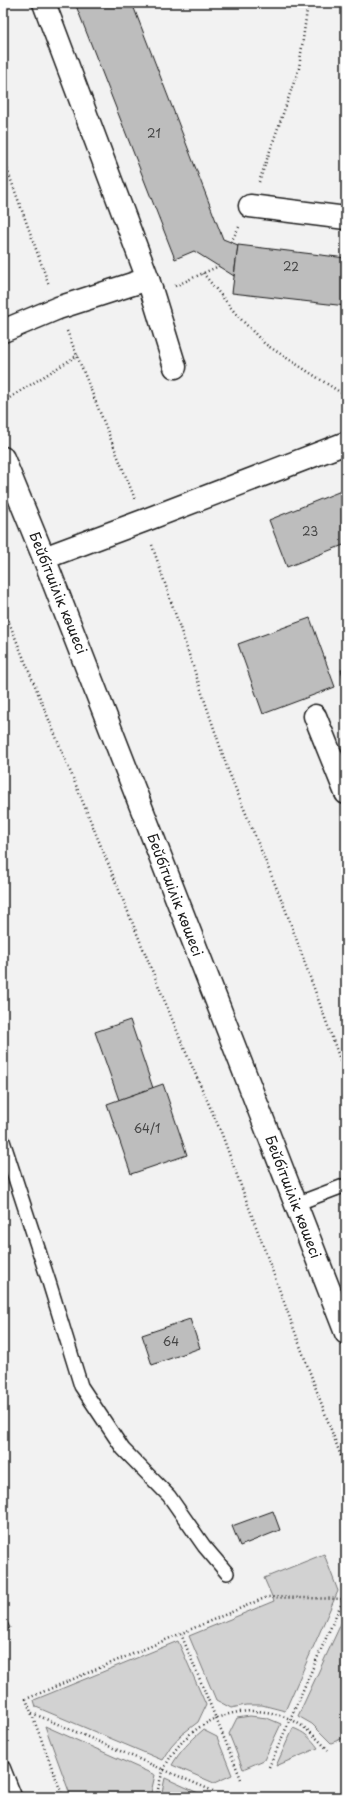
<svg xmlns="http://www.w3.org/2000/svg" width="349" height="1800" font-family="'Playpen Sans',sans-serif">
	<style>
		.green { fill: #d2d2d2; stroke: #777 }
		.building { fill: #bdbdbd; stroke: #1c1c1c }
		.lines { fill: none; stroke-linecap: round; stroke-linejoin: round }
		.service-casing { stroke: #1c1c1c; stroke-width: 16 }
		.minor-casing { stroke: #1c1c1c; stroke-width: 25 }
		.tertiary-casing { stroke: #1c1c1c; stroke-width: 25 }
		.path { stroke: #1c1c1c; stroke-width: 2.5; stroke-dasharray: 1 3; stroke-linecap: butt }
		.service { stroke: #fff; stroke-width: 13 }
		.minor { stroke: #fff; stroke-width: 22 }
		.tertiary { stroke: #fff; stroke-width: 22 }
		.labels { text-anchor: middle; stroke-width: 3; stroke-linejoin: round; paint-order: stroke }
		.number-label { font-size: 12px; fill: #444 }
		.street-label { font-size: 14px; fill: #1c1c1c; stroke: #fff }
	</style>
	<rect width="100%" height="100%" fill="#f2f2f2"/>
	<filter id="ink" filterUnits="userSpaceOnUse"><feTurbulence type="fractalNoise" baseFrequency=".025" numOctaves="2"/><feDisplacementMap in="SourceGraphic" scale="8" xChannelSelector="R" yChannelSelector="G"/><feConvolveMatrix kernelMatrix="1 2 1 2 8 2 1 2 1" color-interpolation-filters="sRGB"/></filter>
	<g filter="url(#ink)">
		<g class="green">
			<polygon points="324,1554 338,1591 285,1711 262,1705 246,1705 231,1708 216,1700 189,1636 274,1601 264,1578"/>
			<polygon points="346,1613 346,1737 331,1743 312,1724 298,1716"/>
			<polygon points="178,1641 206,1705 198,1722 181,1735 171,1746 162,1760 36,1707 34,1700"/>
			<polygon points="250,1716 267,1718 281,1724 264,1760 243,1769 229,1734 237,1718"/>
			<polygon points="45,1726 155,1775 150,1797 71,1797"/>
			<path d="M293,1728C304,1732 311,1738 318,1748L276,1766Z"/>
			<path d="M203,1730L217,1737L232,1775L214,1783L172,1765C180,1751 190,1741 203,1730Z"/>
			<polygon points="165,1778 207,1797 161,1797"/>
		</g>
		<g class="building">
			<polygon points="75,3 132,3 223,239 238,245 234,276 194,251 175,259"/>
			<polygon points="238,245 346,258 346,306 232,293"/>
			<polygon points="346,489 346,544 287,567 269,520"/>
			<polygon points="310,618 335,687 263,714 238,644"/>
			<polygon points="346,669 346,685 341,670"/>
			<polygon points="130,1020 153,1088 119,1100 95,1032"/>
			<polygon points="163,1084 187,1155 131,1174 107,1104"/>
			<polygon points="190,1319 200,1348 152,1365 142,1335"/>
			<polygon points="273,1511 280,1530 240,1546 232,1526"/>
			<polygon points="3,1613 10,1628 3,1631"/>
		</g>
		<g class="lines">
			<defs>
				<g id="service">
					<polyline points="3,1141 49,1282 81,1386 123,1449 169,1496 204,1546 227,1573"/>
					<polyline points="296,1204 346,1185"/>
					<polyline points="3,1767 15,1797"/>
				</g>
				<g id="minor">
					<polyline points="44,3 148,279 175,367"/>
					<polyline points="250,206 346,218"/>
					<polyline points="3,331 58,308 148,279"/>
					<polyline points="44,558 143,521 346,443"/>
					<polyline points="315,716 346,793"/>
				</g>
				<polyline id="tertiary" points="3,458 44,558 346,1333"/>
			</defs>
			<use href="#service" class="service-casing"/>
			<use href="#minor" class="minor-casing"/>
			<use href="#tertiary" class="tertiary-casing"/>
			<g class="path">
				<polyline points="3,158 49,285"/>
				<polyline points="259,182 299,68 308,3"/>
				<polyline points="231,242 239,227"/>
				<polyline points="203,273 236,314 265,344 346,396"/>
				<polyline points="175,286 219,266"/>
				<polyline points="67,331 135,499"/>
				<polyline points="3,402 78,355"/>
				<polyline points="152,545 228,770 286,911 346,1076"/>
				<polyline points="3,608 184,1048 221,1132 346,1470"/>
				<polyline points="181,1634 241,1779"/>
				<polyline points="32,1713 213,1791"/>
				<polyline points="269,1767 346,1593"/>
				<polyline points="344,1790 345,1797"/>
				<polyline points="63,1797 26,1699 267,1597 343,1599"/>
				<path d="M157,1797C163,1734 231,1693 290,1719C305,1726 317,1738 328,1750"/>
			</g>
			<use href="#service" class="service"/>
			<use href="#minor" class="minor"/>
			<use href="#tertiary" class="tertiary"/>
		</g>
	</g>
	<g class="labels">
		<g class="number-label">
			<text x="154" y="138">21</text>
			<text x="291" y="271">22</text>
			<text x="310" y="536">23</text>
			<text x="147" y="1133">64/1</text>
			<text x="171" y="1346">64</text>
		</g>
		<g class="street-label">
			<text transform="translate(58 593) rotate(68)" y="5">Бейбітшілік көшесі</text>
			<text transform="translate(175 895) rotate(69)" y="5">Бейбітшілік көшесі</text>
			<text transform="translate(293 1197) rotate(69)" y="5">Бейбітшілік көшесі</text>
		</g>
	</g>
	<rect width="349" height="1800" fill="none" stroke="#fff" stroke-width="16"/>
	<rect x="8" y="8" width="333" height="1784" fill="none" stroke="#1c1c1c" stroke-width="1.5" filter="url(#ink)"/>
</svg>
